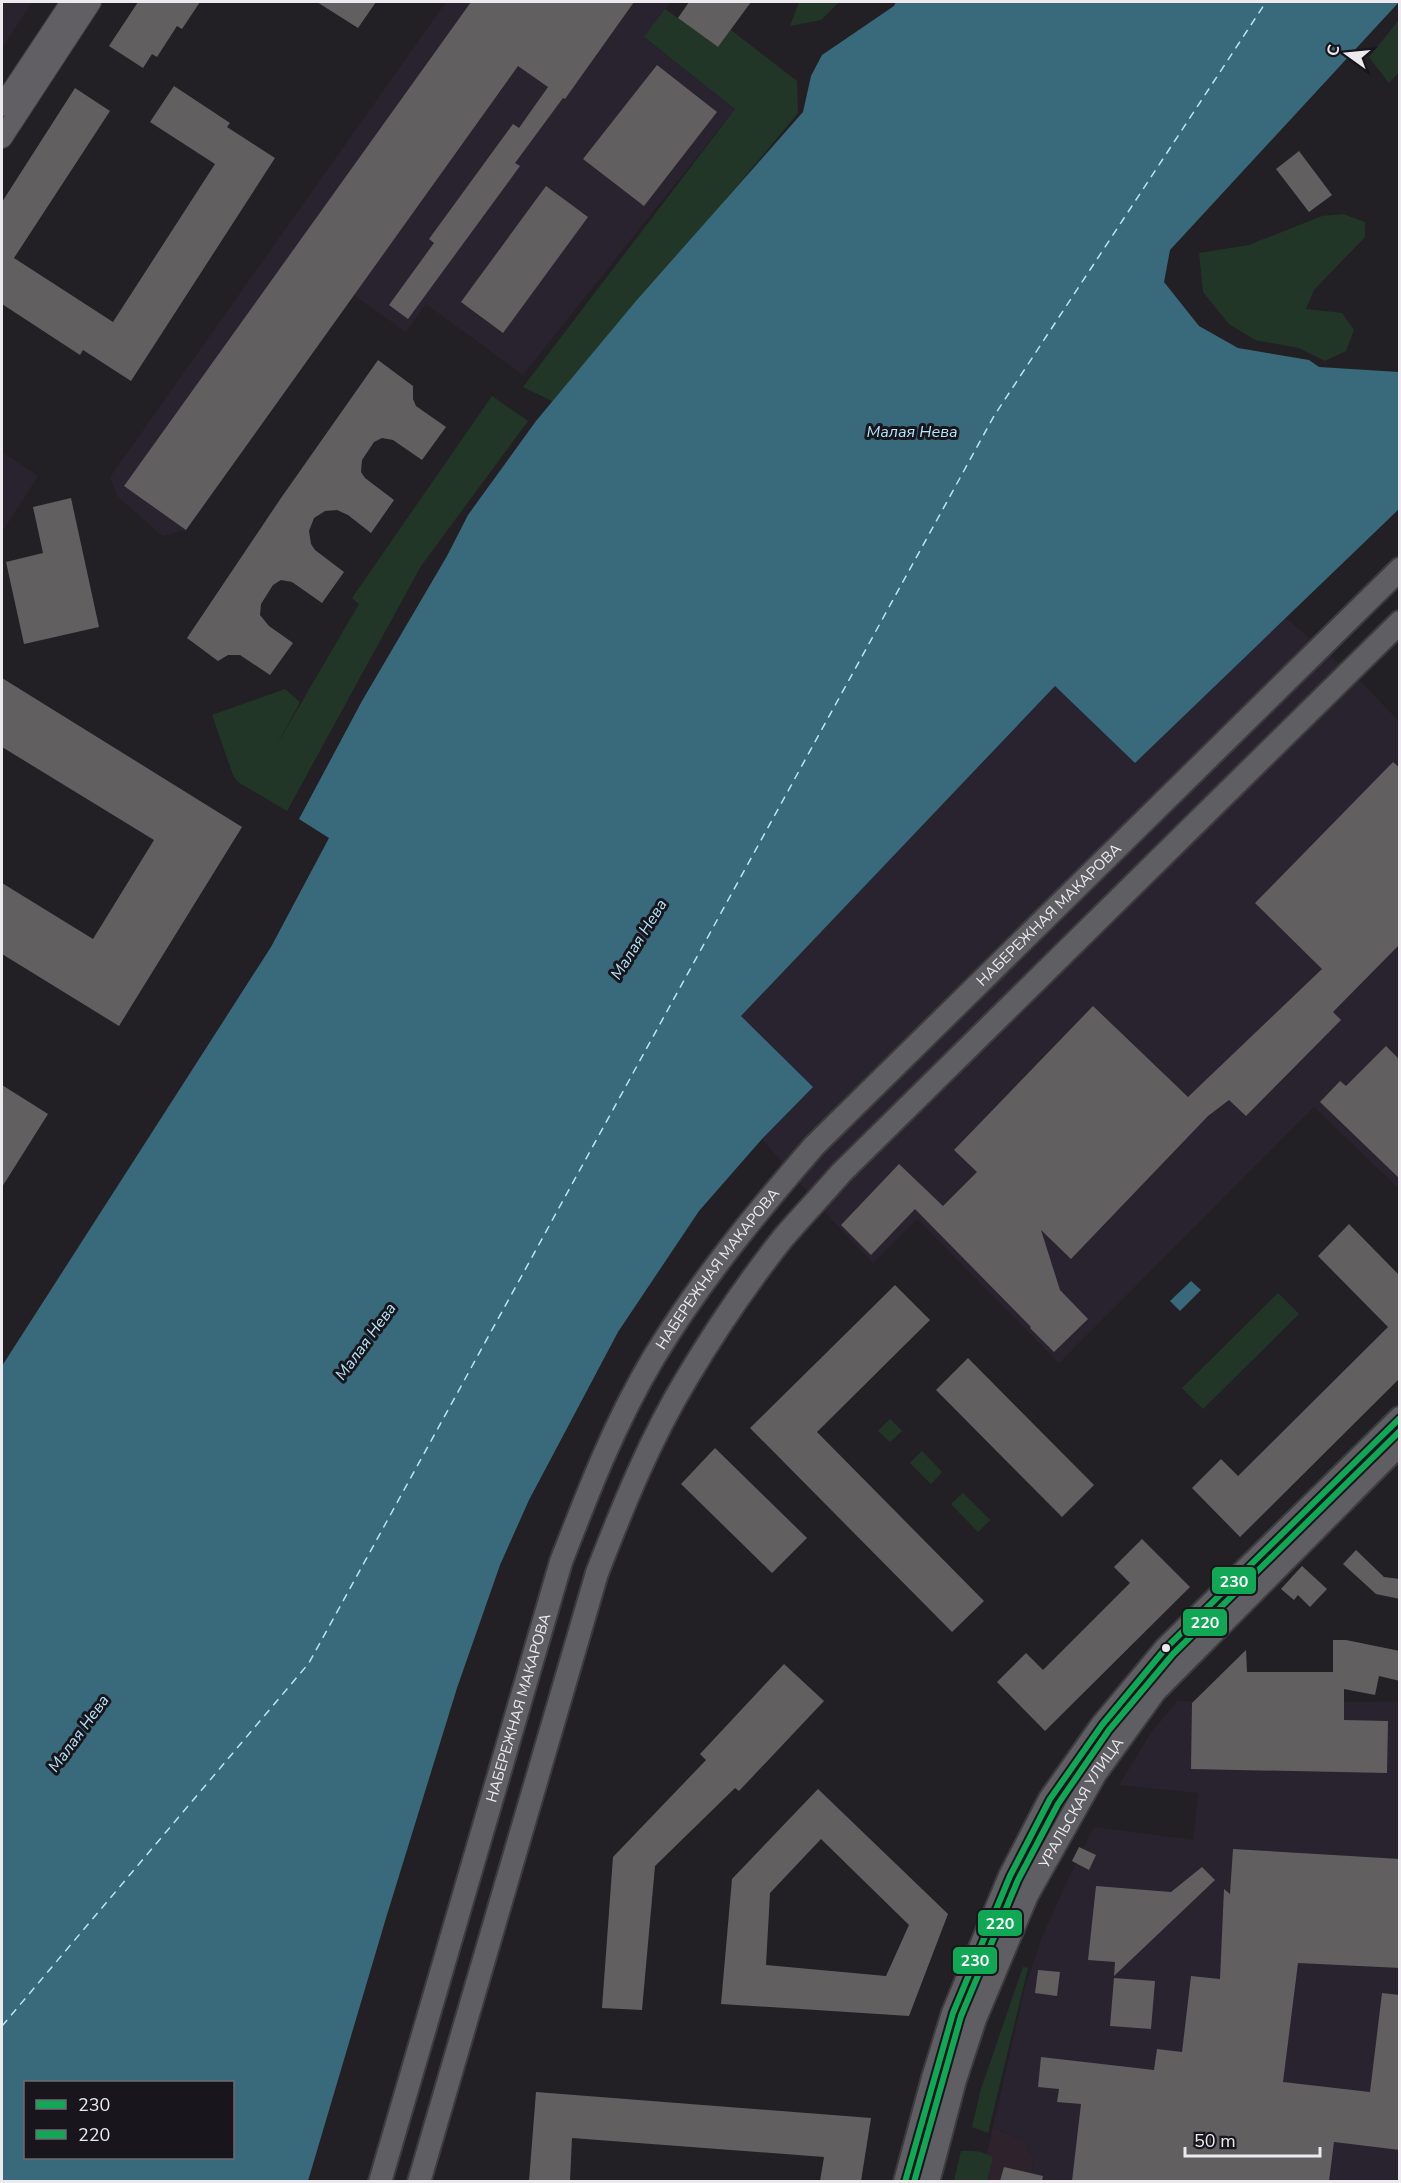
<svg xmlns="http://www.w3.org/2000/svg" width="1401" height="2183" font-family="'Nunito Sans',sans-serif">
	<style>
		.commercial { fill: #2e222d }
		.built { fill: #28232f }
		.green { fill: #223627 }
		.water { fill: #386a7c; fill-rule: evenodd }
		.lines { fill: none; stroke-linecap: round; stroke-linejoin: round }
		.ferry { stroke: #b4e6f9; stroke-width: 1.5; stroke-dasharray: 8 6; stroke-linecap: butt }
		.building { fill: #625f60; fill-rule: evenodd }
		.tertiary-casing { stroke: #3c3b3e; stroke-width: 22 }
		.secondary-casing { stroke: #3c3b3e; stroke-width: 26 }
		.tertiary { stroke: #615f63; stroke-width: 20 }
		.secondary { stroke: #5e5e63; stroke-width: 22 }
		.bus-1-casing { stroke: #18151d; stroke-width: 10 }
		.bus-2-casing { stroke: #18151d; stroke-width: 10 }
		.bus-1 { stroke: #10a855; stroke-width: 6 }
		.bus-2 { stroke: #10a855; stroke-width: 6 }
		.bus-dot { fill: #eceaef; stroke: #18151d; stroke-width: 2 }
		.labels { text-anchor: middle; stroke-width: 6; stroke-linejoin: round; paint-order: stroke }
		.street-label { font-size: 15px; fill: #eceaef; stroke: #18151d }
		.water-label { font-size: 16px; font-style: italic; fill: #b4e6f9; stroke: #18151d }
		.line-badge { stroke: #18151d; stroke-width: 2 }
		.badge-label { font-size: 16px; text-anchor: middle; font-weight: bold; fill: #fff }
	</style>
	<rect width="100%" height="100%" fill="#222024"/>
	<polygon class="commercial" points="993,2127 1025,2142 1033,2157 1032,2181 987,2181 993,2159 987,2154"/>
	<g class="built">
		<polygon points="2,2 32,2 2,48"/>
		<polygon points="446,2 671,2 645,38 735,109 523,375 426,304 406,332 354,295 186,530 162,536 117,496 110,477"/>
		<polygon points="2,452 38,476 2,532"/>
		<polygon points="1286,618 1361,682 1399,721 1399,1189 1314,1107 1059,1363 917,1219 873,1263 831,1219 762,1139 813,1087 741,1016 1055,686 1135,763"/>
		<polygon points="1177,1701 1311,1703 1399,1701 1399,2181 1032,2181 1033,2157 1025,2142 993,2127 1025,1987 1042,1937 1069,1877 1094,1827 1193,1840 1198,1793 1119,1785 1150,1734"/>
	</g>
	<g class="green">
		<polygon points="799,2 839,2 821,20 790,26"/>
		<polygon points="665,9 718,47 731,30 797,81 798,113 556,403 523,387 735,109 644,37"/>
		<polygon points="1399,20 1399,72 1389,83 1369,57"/>
		<polygon points="1343,214 1365,222 1365,237 1314,290 1306,309 1342,313 1354,330 1346,351 1325,361 1299,348 1255,340 1229,324 1203,292 1199,253 1249,245 1322,216"/>
		<polygon points="492,396 528,421 421,566 287,811 238,782 233,775 212,715 285,689 300,702 276,746 359,604 352,598"/>
		<polygon points="1278,1293 1299,1314 1203,1409 1182,1388"/>
		<polygon points="890,1419 902,1431 890,1442 878,1431"/>
		<polygon points="922,1451 942,1472 931,1484 910,1463"/>
		<polygon points="963,1493 990,1520 978,1532 951,1504"/>
		<polygon points="1023,1967 1028,1968 988,2133 972,2127 981,2089"/>
		<path d="M961,2151C973,2151 983,2150 993,2158L987,2181H954Z"/>
	</g>
	<g class="water">
		<path d="M896,2H1399L1170,250L1164,282L1199,326L1238,348L1309,360L1319,367L1399,372V509L1135,763L1055,686L741,1016L813,1087L762,1139L699,1211L618,1332L529,1500L500,1565L457,1688L386,1918L308,2181H2V1366L271,947L329,838L299,819L362,701L447,556L468,515L536,421L636,301L803,112L811,76L822,55L894,6ZM26,2082H232V2158H26Z"/>
		<polygon points="1191,1281 1201,1290 1180,1311 1170,1301"/>
	</g>
	<g class="lines">
		<polyline class="ferry" points="2,2026 309,1663 994,416 1266,2"/>
	</g>
	<g class="building">
		<polygon points="138,2 200,2 182,29 177,26 157,57 152,54 143,68 109,46"/>
		<polygon points="317,2 376,2 358,28"/>
		<polygon points="471,2 634,2 565,99 563,98 515,163 520,166 408,319 389,305 434,243 429,239 513,124 519,128 548,87 518,66 186,530 124,486"/>
		<polygon points="689,2 751,2 718,47 678,18"/>
		<polygon points="657,65 717,112 644,206 583,159"/>
		<polygon points="174,86 230,123 227,127 275,158 131,381 83,350 80,355 2,304 2,202 75,88 110,111 14,258 113,322 215,164 150,122"/>
		<polygon points="1299,151 1332,195 1309,212 1276,169"/>
		<polygon points="546,186 588,217 503,333 461,302"/>
		<polygon points="378,360 413,386 413,399 416,406 446,427 422,460 393,440 382,438 374,442 362,460 361,472 365,478 394,500 371,533 348,515 337,510 325,511 314,518 309,531 311,544 315,550 344,572 322,603 292,582 281,580 273,585 261,604 260,615 269,626 293,643 270,675 240,655 228,655 218,661 187,638 281,498"/>
		<polygon points="71,498 99,627 24,644 6,562 43,553 33,507"/>
		<polygon points="2,678 242,827 119,1026 2,954 2,883 93,939 154,840 2,747"/>
		<polygon points="1393,762 1400,768 1400,944 1333,1012 1341,1020 1246,1116 1229,1100 1208,1116 1071,1259 1041,1230 1060,1290 1088,1319 1054,1352 1030,1328 1031,1327 915,1209 871,1255 841,1225 899,1164 943,1206 977,1172 954,1150 1093,1006 1188,1097 1322,969 1255,903"/>
		<polygon points="1386,1046 1400,1060 1400,1179 1320,1102 1340,1081 1346,1086"/>
		<polygon points="2,1085 48,1114 2,1187"/>
		<polygon points="1349,1224 1400,1276 1400,1378 1240,1537 1192,1488 1221,1459 1238,1476 1388,1327 1318,1256"/>
		<polygon points="895,1285 930,1320 817,1432 984,1601 952,1632 750,1428"/>
		<polygon points="968,1358 1094,1485 1062,1517 936,1390"/>
		<polygon points="715,1448 807,1538 772,1573 681,1484"/>
		<polygon points="1142,1539 1190,1587 1045,1731 997,1682 1026,1653 1043,1670 1130,1583 1114,1567"/>
		<polygon points="1356,1550 1384,1577 1400,1579 1400,1599 1376,1594 1343,1564"/>
		<polygon points="1302,1566 1327,1589 1310,1607 1298,1595 1294,1600 1281,1589"/>
		<polygon points="1333,1640 1346,1640 1400,1651 1400,1681 1379,1676 1375,1695 1344,1689 1344,1720 1388,1721 1387,1773 1191,1769 1192,1703 1246,1650 1247,1672 1333,1672"/>
		<polygon points="784,1664 824,1701 739,1791 735,1788 655,1866 642,2010 602,2008 613,1857 706,1760 700,1754"/>
		<path d="M818,1789L948,1914L909,2016L721,2004L732,1879ZM821,1839L909,1925L886,1976L766,1965L770,1893Z"/>
		<polygon points="1079,1847 1096,1855 1089,1870 1072,1861"/>
		<polygon points="1233,1849 1400,1859 1400,1968 1298,1963 1283,2082 1370,2092 1382,1993 1400,1995 1400,2150 1334,2142 1329,2181 1072,2181 1081,2104 1057,2102 1059,2089 1038,2087 1041,2057 1154,2070 1157,2049 1182,2052 1191,1976 1220,1979 1224,1889 1230,1894"/>
		<polygon points="1202,1867 1215,1880 1114,1976 1115,1962 1088,1960 1096,1886 1171,1892"/>
		<polygon points="1038,1970 1060,1972 1057,1996 1035,1993"/>
		<polygon points="1114,1978 1155,1981 1151,2029 1110,2026"/>
		<polygon points="536,2092 871,2118 861,2181 820,2181 824,2157 572,2138 570,2181 529,2181"/>
		<polygon points="1004,2167 1043,2176 1042,2181 1000,2181"/>
	</g>
	<g class="lines">
		<defs>
			<g id="tertiary">
				<polyline points="2,106 71,2"/>
				<polyline points="2,138 91,2"/>
			</g>
			<g id="secondary">
				<path id="s1" d="M380,2182L561,1562C588,1492 615,1422 654,1357C700,1281 756,1213 814,1146L1400,569"/>
				<path d="M419,2182L597,1573C623,1506 650,1439 687,1378C715,1331 749,1281 783,1238C802,1216 822,1195 841,1173L1400,622"/>
				<polyline points="905,2182 933,2078 953,2013 1010,1876 1050,1799 1102,1725 1166,1648 1400,1418"/>
				<path id="s2" d="M928,2182L955,2080L975,2019L1027,1895L1095,1774L1155,1691L1400,1444"/>
			</g>
		</defs>
		<use href="#tertiary" class="tertiary-casing"/>
		<use href="#secondary" class="secondary-casing"/>
		<use href="#tertiary" class="tertiary"/>
		<use href="#secondary" class="secondary"/>
		<defs>
			<polyline id="bus-1" points="905,2182 953,2013 1010,1876 1050,1799 1102,1725 1166,1648 1400,1418"/>
			<polyline id="bus-2" points="914,2182 961,2016 1018,1880 1058,1804 1109,1730 1173,1654 1400,1431"/>
		</defs>
		<use href="#bus-1" class="bus-1-casing"/>
		<use href="#bus-2" class="bus-2-casing"/>
		<use href="#bus-1" class="bus-1"/>
		<use href="#bus-2" class="bus-2"/>
	</g>
	<circle class="bus-dot" cx="1166" cy="1648" r="5"/>
	<g class="labels">
		<g class="street-label">
			<text dy="5" stroke="none"><textPath href="#s1" startOffset="1466">НАБЕРЕЖНАЯ МАКАРОВА</textPath></text>
			<text dy="5" stroke="none"><textPath href="#s1" startOffset="980">НАБЕРЕЖНАЯ МАКАРОВА</textPath></text>
			<text dy="5" stroke="none"><textPath href="#s1" startOffset="494">НАБЕРЕЖНАЯ МАКАРОВА</textPath></text>
			<text dy="5" stroke="none"><textPath href="#s2" startOffset="411">УРАЛЬСКАЯ УЛИЦА</textPath></text>
		</g>
		<g class="water-label">
			<text x="912" y="437">Малая Нева</text>
			<text transform="translate(638 939) rotate(-58)" y="6">Малая Нева</text>
			<text transform="translate(365 1341) rotate(-54)" y="6">Малая Нева</text>
			<text transform="translate(78 1733) rotate(-54)" y="6">Малая Нева</text>
		</g>
	</g>
	<g class="line-badge">
		<rect x="1211" y="1566" width="46" height="29" rx="6" fill="#10a855"/>
		<rect x="1182" y="1608" width="46" height="29" rx="6" fill="#10a855"/>
		<rect x="977" y="1909" width="46" height="28" rx="6" fill="#10a855"/>
		<rect x="952" y="1946" width="46" height="29" rx="6" fill="#10a855"/>
	</g>
	<g class="badge-label">
		<text x="1234" y="1587">230</text>
		<text x="1205" y="1628">220</text>
		<text x="1000" y="1929">220</text>
		<text x="975" y="1966">230</text>
	</g>
	<rect width="1401" height="2183" fill="none" stroke="#eceaef" stroke-width="6"/>
	<rect x="24" y="2081" width="210" height="78" fill="#18151d" stroke="#6d6a71" stroke-width="1.5"/>
	<rect x="36" y="2100" width="30" height="9" fill="#10a855" stroke="#6d6a71" stroke-width="1.5"/>
	<text x="78" y="2111" font-size="18" fill="#eceaef">230</text>
	<rect x="36" y="2130" width="30" height="9" fill="#10a855" stroke="#6d6a71" stroke-width="1.5"/>
	<text x="78" y="2141" font-size="18" fill="#eceaef">220</text>
	<g transform="translate(1347 54) rotate(285)" stroke="#18151d" stroke-width="4.5" paint-order="stroke">
	<path d="M0-4.5L10 22L0 15L-10 22Z" fill="#eceaef"/>
	<text y="-9" font-size="16" font-weight="bold" text-anchor="middle" fill="#eceaef">С</text>
	</g>
	<path d="M1185 2147v9h135v-9" fill="none" stroke="#eceaef" stroke-width="3"/>
	<text x="1194" y="2147" font-size="18" fill="#eceaef" stroke="#18151d" stroke-width="4.5" paint-order="stroke">50 m</text>
</svg>
